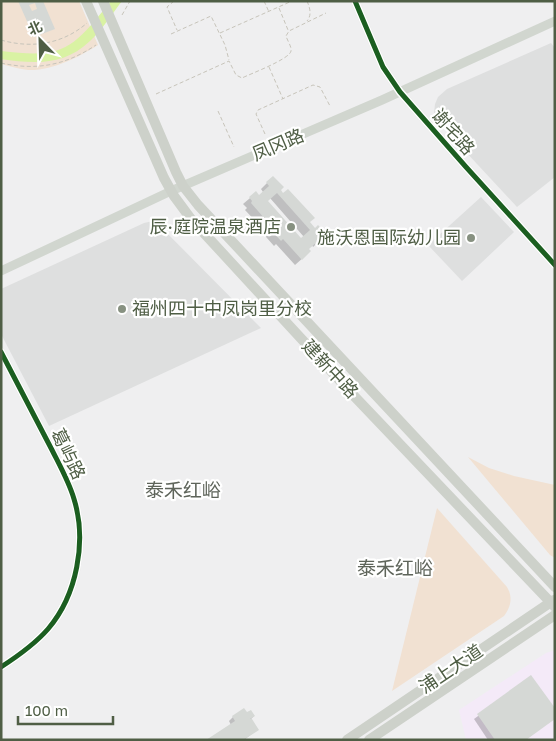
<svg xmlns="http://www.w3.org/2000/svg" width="556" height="741" font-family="'Golos Text','Noto Sans SC',sans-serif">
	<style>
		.commercial { fill: #f4eaf8 }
		.education { fill: #dedfdf }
		.green { fill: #f1e1d2 }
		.water { fill: #d9f2a3 }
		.shadow { fill: #0003; fill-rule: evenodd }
		.building { fill: #d5d8d5; fill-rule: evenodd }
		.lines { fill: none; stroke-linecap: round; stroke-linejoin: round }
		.path { stroke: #c7c4ba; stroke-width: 1; stroke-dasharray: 4 2.5; stroke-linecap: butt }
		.tertiary { stroke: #d2d6d1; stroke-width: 8 }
		.secondary { stroke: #d1d6cf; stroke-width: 9 }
		.primary { stroke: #cdd1ca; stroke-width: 10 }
		.cycleway-casing { stroke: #fff; stroke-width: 8 }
		.cycleway { stroke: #1b5e20; stroke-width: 5 }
		.poi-dot { fill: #879181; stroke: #fff; stroke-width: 2 }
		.labels { text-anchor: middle; stroke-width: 4.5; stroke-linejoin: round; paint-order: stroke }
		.street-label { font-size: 18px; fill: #4f5e45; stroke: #fff }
		.poi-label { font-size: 18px; fill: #4f5e45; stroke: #fff; text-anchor: end }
		.neighbourhood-label { font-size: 19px; fill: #5e645a; stroke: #fff }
	</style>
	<rect width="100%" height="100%" fill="#efeff0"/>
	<polygon class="commercial" points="555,650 555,740 466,740 459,710 546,653"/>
	<g class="education">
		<polygon points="551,43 555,48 555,177 517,207 438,122 434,113 435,104 438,97 447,89"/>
		<polygon points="481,197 514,232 462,281 428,245"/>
		<polygon points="153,221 157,223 261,328 49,426 1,334 1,289 144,223"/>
	</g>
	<g class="green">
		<path d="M1,1H79L98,45C79,57 52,71 28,70C19,69 10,66 1,64Z"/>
		<polygon points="468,457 489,468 514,476 555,485 555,558 550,555"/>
		<path d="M437,508L507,587C513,597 511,607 504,616L392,691Z"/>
	</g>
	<path class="water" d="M111,1H122C112,14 102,30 90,41C64,66 34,64 1,59V51C65,59 72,49 111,1Z"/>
	<g class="shadow">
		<path d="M273,177L279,190L315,229L326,235L313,247L312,245L307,249L304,257L295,265L276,244L274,246L259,229L261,227L245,210L247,208L243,204L256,193L259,196L263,192L261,189ZM270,198L304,237L301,240L266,201Z"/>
		<polygon points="531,677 526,740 488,740 474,719"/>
		<polygon points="247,714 254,716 249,721 253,733 244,740 208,740 231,725 229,721 233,717"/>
	</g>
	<g class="building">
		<path d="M18,1H43L55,29L34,37ZM35,3L37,9L32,11L29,5Z"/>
		<path d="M273,176L284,187L281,190L283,193L288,189L315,218L310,222L315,228L318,225L327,235L320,241L319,240L309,249L311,251L302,260L283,239L281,241L264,222L266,220L251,203L252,201L249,197L256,191L259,195L269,186L266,182ZM277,193L310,230L301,238L268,201Z"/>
		<polygon points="531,675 555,708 555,719 526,740 495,740 477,714"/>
		<polygon points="244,708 247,712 251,710 255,716 250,719 252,719 259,730 243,740 206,740 235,721 232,716"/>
	</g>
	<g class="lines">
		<g class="path">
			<polyline points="174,1 167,7 177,30"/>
			<polyline points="264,1 269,12"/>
			<path d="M307,1C310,8 312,15 307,21"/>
			<polyline points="279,8 288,30"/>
			<polyline points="122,15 130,1"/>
			<polyline points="220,33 292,1"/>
			<polyline points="171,34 211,16 225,45 229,60"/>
			<path d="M1,40C32,49 63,44 87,23"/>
			<path d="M1,63C37,71 66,65 96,45"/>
			<polyline points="269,67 283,99"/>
			<path d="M156,94L229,61L236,75L242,78C250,74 290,59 291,51C292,47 287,40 286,36L289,31L326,13"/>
			<polyline points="218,111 234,147"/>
			<polyline points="265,134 256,114 258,110 313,85 320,87 330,106"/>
		</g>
		<g class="tertiary">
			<polyline points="355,1 383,67 400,92 466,167 555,265"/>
			<path d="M1,352C18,385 35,417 52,450C60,466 69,482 74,499C87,541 77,595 48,629C35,644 18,656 1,667"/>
		</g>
		<polyline class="secondary" points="1,271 171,191 382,100 555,21"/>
		<g class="primary">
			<polyline points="86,1 164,178 174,196 191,219 355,397 555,607"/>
			<polyline points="103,1 176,172 183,186 198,205 555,587"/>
			<polyline points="347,740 554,600"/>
			<polyline points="369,740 555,615"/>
		</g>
		<defs>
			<g id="cycleway">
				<polyline points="355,1 383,67 400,92 466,167 555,265"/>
				<path d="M1,352C18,385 35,417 52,450C60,466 69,482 74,499C87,541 77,595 48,629C35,644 18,656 1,667"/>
			</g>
		</defs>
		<use href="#cycleway" class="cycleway-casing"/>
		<use href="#cycleway" class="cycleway"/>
	</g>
	<g class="poi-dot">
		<circle cx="291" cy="227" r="5"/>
		<circle cx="471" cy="238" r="5"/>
		<circle cx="122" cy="309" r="5"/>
	</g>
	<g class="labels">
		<g class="street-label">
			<text transform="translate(453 132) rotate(49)" y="6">谢宅路</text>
			<text transform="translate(278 145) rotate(-23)" y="6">凤冈路</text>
			<text transform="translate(330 369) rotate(47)" y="6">建新中路</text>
			<text transform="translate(68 454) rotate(64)" y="6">葛屿路</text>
			<text transform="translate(451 669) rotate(-34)" y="6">浦上大道</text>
		</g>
		<g class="poi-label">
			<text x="281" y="233">辰·庭院温泉酒店</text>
			<text x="461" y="244">施沃恩国际幼儿园</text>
			<text x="132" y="315" text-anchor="start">福州四十中凤岗里分校</text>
		</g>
		<g class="neighbourhood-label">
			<text x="183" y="497">泰禾红峪</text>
			<text x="395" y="575">泰禾红峪</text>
		</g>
	</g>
	<rect width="556" height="741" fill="none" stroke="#4f5e45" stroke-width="5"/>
	<g transform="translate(40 40) rotate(337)" stroke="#ffffff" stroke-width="4" paint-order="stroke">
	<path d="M0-4L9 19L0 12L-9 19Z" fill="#4f5e45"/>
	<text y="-8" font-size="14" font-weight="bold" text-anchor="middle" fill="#4f5e45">北</text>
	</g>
	<path d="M18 716v8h95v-8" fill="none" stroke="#4f5e45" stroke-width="2.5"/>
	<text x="25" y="716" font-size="15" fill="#4f5e45" stroke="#ffffff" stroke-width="4" paint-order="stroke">100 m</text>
</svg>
